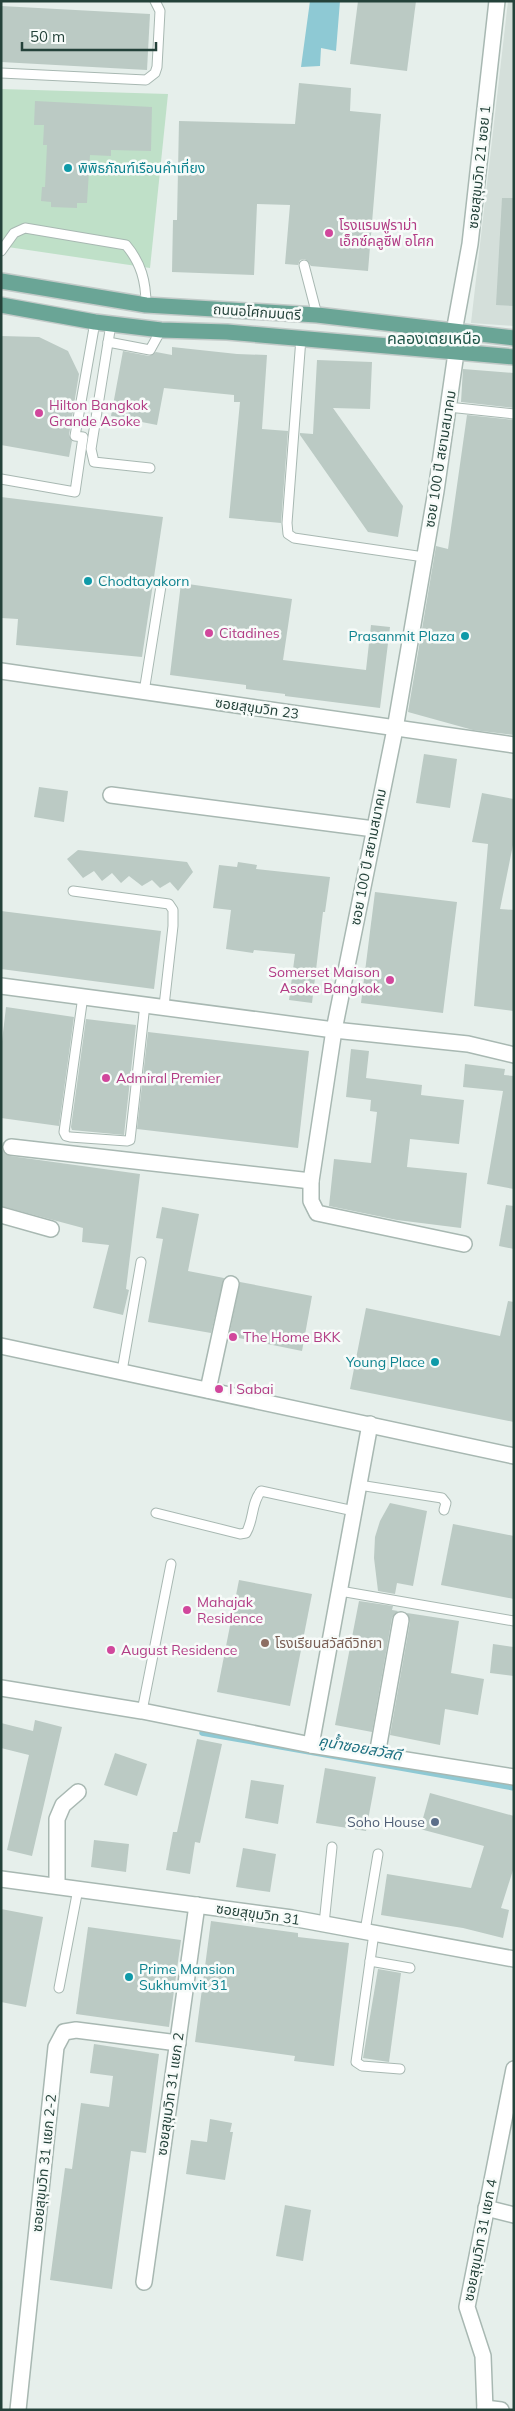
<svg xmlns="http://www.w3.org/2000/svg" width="515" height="2411" font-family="Mulish,'Noto Sans Thai',sans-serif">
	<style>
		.built { fill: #d4dfda }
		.green { fill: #bfe0c8 }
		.water { fill: #8ec9d4 }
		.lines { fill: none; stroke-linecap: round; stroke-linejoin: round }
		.stream { stroke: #8ec9d4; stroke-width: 5.5 }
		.building { fill: #bbcac4 }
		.service-casing { stroke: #a8b8b2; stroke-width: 11 }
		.minor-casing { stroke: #a8b8b2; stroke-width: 18 }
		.primary-casing { stroke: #c2cac8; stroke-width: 18 }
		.service { stroke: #fff; stroke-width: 9 }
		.minor { stroke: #fff; stroke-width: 15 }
		.primary { stroke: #6aa596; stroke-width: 15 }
		.culture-dot { fill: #0f9aa8; stroke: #f7fbf9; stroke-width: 2 }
		.hotel-dot { fill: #d1479c; stroke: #f7fbf9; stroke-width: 2 }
		.education-dot { fill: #8d6e63; stroke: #f7fbf9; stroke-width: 2 }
		.service-dot { fill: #5c6f8a; stroke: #f7fbf9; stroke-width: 2 }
		.labels { text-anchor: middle; stroke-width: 5; stroke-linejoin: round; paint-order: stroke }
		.street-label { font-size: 14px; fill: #24423a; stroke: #f7fbf9 }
		.culture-label { font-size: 14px; fill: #0d838f; stroke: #f7fbf9; text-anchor: start }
		.hotel-label { font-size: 14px; fill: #b23c85; stroke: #f7fbf9; text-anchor: start }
		.education-label { font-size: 14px; fill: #785e54; stroke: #f7fbf9; text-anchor: start }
		.service-label { font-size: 14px; fill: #4e5e75; stroke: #f7fbf9; text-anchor: end }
		.water-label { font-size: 15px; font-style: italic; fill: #1c6f80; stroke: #f7fbf9 }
		.quarter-label { font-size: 16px; fill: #1f5548; stroke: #f7fbf9 }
	</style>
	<rect width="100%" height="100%" fill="#e6efeb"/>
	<polygon class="built" points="508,1 514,1 514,326 471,323"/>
	<polygon class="green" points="1,89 168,94 150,268 1,246"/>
	<polygon class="water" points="310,1 340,1 336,51 321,48 320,66 301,67"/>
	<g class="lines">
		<polyline class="stream" points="202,1733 514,1788"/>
	</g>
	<g class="building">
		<polygon points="358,1 416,1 407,71 350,64"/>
		<polygon points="1,6 150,14 147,70 1,62"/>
		<polygon points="299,83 351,88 350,111 381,114 368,271 311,266 305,259 300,260 298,265 285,264 290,205 257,204 254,275 172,272 173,220 177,220 179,121 295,124"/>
		<polygon points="35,101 152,107 151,151 111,150 111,156 90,155 87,203 77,203 77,208 51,207 51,202 41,201 42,187 45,187 47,145 43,145 44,125 34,125"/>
		<polygon points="502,198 514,198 514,306 496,305"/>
		<polygon points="1,336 39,337 68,351 79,374 69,435 72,441 69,457 1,445"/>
		<polygon points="172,347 237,354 267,355 262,429 288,431 281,523 229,518 240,402 234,402 234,395 164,388 157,425 111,416 123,351 149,356 156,352 172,355"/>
		<polygon points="317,360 372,362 370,409 333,408 403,506 398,537 368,532 300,435 300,433 313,434"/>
		<polygon points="463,369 514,373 514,408 461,402"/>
		<polygon points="467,415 514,420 514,735 473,730 408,712 436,546 448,549"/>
		<polygon points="1,497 163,517 142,657 16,645 18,619 1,618"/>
		<polygon points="181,583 292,599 283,660 366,670 371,625 390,627 380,708 285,696 285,694 246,689 246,685 170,675"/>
		<polygon points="424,754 457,759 450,808 416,803"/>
		<polygon points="39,787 68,791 64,822 34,817"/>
		<polygon points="482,793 514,799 514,840 500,909 514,910 514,1011 474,1006 488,844 472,842"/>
		<polygon points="78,850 187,862 193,872 178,891 170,882 160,888 152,880 142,886 129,876 121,883 112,873 102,881 94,871 83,878 67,859"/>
		<polygon points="238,862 257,865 256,869 330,877 325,912 323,912 312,1003 289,1000 295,954 254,950 253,953 226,949 231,910 213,908 219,865 237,867"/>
		<polygon points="375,892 457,902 443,1013 361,1003"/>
		<polygon points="1,911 161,931 154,989 1,969"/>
		<polygon points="6,1007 74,1017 59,1126 1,1118 1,1050"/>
		<polygon points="86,1019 136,1025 124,1135 72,1130 71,1127"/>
		<polygon points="148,1032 309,1051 298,1148 137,1129"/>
		<polygon points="351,1049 369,1051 366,1078 422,1085 421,1095 464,1100 459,1144 410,1139 407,1167 467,1173 461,1228 397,1220 329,1206 334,1159 371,1163 377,1112 370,1111 371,1100 346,1097"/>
		<polygon points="465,1064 505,1069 504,1075 514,1076 514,1189 487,1184 503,1091 463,1087"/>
		<polygon points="1,1149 10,1156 140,1174 126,1289 129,1290 123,1315 93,1308 109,1245 82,1242 83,1228 1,1206"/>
		<polygon points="506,1205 514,1206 514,1249 499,1246"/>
		<polygon points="162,1207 199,1214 188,1271 224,1278 211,1333 148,1322 163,1239 156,1238"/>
		<polygon points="240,1282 312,1296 302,1351 229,1336"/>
		<polygon points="508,1301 514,1302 514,1422 350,1389 366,1308 500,1336"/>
		<polygon points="390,1503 427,1511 413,1586 397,1583 395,1594 378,1591 374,1558 375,1537 380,1521"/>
		<polygon points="453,1524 514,1536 514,1599 441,1585"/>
		<polygon points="239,1580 312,1594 290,1706 217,1692"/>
		<polygon points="359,1601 393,1606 392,1610 398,1611 392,1618 372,1732 335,1725"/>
		<polygon points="407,1613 459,1621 451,1673 484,1679 478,1715 445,1709 440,1745 390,1735 410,1622"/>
		<polygon points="493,1644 514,1647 514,1676 490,1673"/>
		<polygon points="35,1720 62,1727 32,1856 7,1850 29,1755 1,1748 1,1723 33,1731"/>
		<polygon points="197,1739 222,1744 200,1843 195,1842 190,1874 166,1870 173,1832 177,1832"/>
		<polygon points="115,1753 147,1764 137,1796 104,1785"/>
		<polygon points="325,1768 376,1777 366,1831 316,1823"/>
		<polygon points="251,1780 284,1785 278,1824 245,1818"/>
		<polygon points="430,1793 514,1816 514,1867 501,1908 509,1910 503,1938 463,1928 381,1915 387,1874 471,1888 484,1846 420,1829"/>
		<polygon points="94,1840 129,1844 126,1872 91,1867"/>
		<polygon points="243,1848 276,1854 270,1892 236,1887"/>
		<polygon points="1,1909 43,1917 26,2007 1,2002"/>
		<polygon points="211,1921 298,1933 298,1937 349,1943 334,2066 294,2061 295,2056 195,2042"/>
		<polygon points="88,1927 181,1940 169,2027 76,2014"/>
		<polygon points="378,1969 401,1973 389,2062 363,2058"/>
		<polygon points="94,2044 159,2054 146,2153 131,2151 112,2289 50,2280 65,2168 72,2169 81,2103 109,2107 113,2076 90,2073"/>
		<polygon points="210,2119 232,2123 230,2132 233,2132 225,2180 186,2174 191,2140 207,2142"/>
		<polygon points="285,2205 311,2210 303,2261 276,2256"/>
	</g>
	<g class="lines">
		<defs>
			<g id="service">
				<polyline points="1,73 146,80 155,73 157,67 160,11 155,1"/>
				<path d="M1,251L14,233L25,228L126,245C141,263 146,281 146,305"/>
				<polyline points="304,265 317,315"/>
				<polyline points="111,324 91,449 94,462 150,468"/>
				<polyline points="301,338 287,523 288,534 294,538 424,557"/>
				<polyline points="108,342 150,350 161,330"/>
				<polyline points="448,407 514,414"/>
				<polyline points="1,479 75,492 83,437 75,436 95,322"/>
				<polyline points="144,692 161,586"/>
				<polyline points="73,891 169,904 173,910 173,926 164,1006"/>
				<polyline points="83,996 64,1132 66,1136 70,1137 127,1141 130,1140 145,1004"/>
				<polyline points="122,1371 141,1262"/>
				<polyline points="359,1485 442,1498 446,1503 444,1510"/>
				<path d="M156,1513L240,1534L246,1533C254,1520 251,1503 261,1491L354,1511"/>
				<polyline points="340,1591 514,1621"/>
				<polyline points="142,1711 171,1564"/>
				<polyline points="324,1924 332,1847"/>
				<polyline points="365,1931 378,1854"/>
				<polyline points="374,1933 356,2062 362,2066 400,2069"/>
				<polyline points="370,1961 410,1968"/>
				<polyline points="59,1988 78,1889"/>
			</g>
			<g id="minor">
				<polyline points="454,332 470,244 497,1"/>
				<polyline points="456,353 436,491 395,729 334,1030 311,1181 311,1201 317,1213 464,1244"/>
				<polyline points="1,671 514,745"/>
				<polyline points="111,795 374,829"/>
				<polyline points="1,986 334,1030 468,1044 514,1055"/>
				<polyline points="11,1147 311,1181"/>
				<polyline points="1,1215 51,1229"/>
				<polyline points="1,1346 514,1456"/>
				<polyline points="208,1390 231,1284"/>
				<polyline points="1,1688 142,1711 311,1745 514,1777"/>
				<polyline points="311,1745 370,1424"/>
				<polyline points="377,1755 401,1620"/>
				<polyline points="1,1879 292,1918 514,1959"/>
				<polyline points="57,1886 57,1819 63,1805 78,1792"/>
				<polyline points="486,2208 514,2215"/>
				<polyline points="144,2282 197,1905"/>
				<polyline points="485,2408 501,2410"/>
				<polyline points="18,2410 56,2047 64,2032 76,2030 178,2043"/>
				<polyline points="485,2410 483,2356 467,2307 514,2069"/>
			</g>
			<g id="primary">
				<polyline points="1,281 146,305 317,315 514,338"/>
				<polyline points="1,305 95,322 161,330 227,332 514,357"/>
			</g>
		</defs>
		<use href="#service" class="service-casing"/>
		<use href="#minor" class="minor-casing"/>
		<use href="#primary" class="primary-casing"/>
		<use href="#service" class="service"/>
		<use href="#minor" class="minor"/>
		<use href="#primary" class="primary"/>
	</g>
	<g class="culture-dot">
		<circle cx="68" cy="168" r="5"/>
		<circle cx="88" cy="581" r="5"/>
		<circle cx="465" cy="636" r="5"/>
		<circle cx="435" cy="1362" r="5"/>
		<circle cx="129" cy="1977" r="5"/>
	</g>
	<g class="hotel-dot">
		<circle cx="329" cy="233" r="5"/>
		<circle cx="39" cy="413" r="5"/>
		<circle cx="209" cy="633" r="5"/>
		<circle cx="390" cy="980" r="5"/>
		<circle cx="106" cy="1078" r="5"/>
		<circle cx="233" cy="1337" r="5"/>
		<circle cx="219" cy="1389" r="5"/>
		<circle cx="187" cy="1610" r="5"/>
		<circle cx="111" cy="1650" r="5"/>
	</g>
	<circle class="education-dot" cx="265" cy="1643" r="5"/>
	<circle class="service-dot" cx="435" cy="1822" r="5"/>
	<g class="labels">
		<g class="street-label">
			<text transform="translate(479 167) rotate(-84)" y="5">ซอยสุขุมวิท 21 ซอย 1</text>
			<text transform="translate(257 312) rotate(4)" y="5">ถนนอโศกมนตรี</text>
			<text transform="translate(440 459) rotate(-81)" y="5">ซอย 100 ปี สยามสมาคม</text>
			<text transform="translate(257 708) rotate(8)" y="5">ซอยสุขุมวิท 23</text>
			<text transform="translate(368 857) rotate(-79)" y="5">ซอย 100 ปี สยามสมาคม</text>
			<text transform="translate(258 1914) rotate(8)" y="5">ซอยสุขุมวิท 31</text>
			<text transform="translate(170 2094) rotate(-82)" y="5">ซอยสุขุมวิท 31 แยก 2</text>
			<text transform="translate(44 2163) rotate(-84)" y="5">ซอยสุขุมวิท 31 แยก 2-2</text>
			<text transform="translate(480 2240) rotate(-79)" y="5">ซอยสุขุมวิท 31 แยก 4</text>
		</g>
		<g class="culture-label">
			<text x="78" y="173">พิพิธภัณฑ์เรือนคำเที่ยง</text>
			<text x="98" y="586">Chodtayakorn</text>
			<text x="455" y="641" text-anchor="end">Prasanmit Plaza</text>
			<text x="425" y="1367" text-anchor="end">Young Place</text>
			<text x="139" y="1974">Prime Mansion<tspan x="139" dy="16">Sukhumvit 31</tspan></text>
		</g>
		<g class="hotel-label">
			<text x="339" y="230">โรงแรมฟูราม่า<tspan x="339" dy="16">เอ็กซ์คลูซีฟ อโศก</tspan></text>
			<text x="49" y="410">Hilton Bangkok<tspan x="49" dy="16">Grande Asoke</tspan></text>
			<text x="219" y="638">Citadines</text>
			<text x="380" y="977" text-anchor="end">Somerset Maison<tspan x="380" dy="16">Asoke Bangkok</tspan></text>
			<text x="116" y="1083">Admiral Premier</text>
			<text x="243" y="1342">The Home BKK</text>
			<text x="229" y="1394">I Sabai</text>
			<text x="197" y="1607">Mahajak<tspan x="197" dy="16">Residence</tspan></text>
			<text x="121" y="1655">August Residence</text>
		</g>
		<g class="education-label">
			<text x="275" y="1648">โรงเรียนสวัสดีวิทยา</text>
		</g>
		<g class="service-label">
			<text x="425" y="1827">Soho House</text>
		</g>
		<g class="water-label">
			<text transform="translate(360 1748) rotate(10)" y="5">คูน้ำซอยสวัสดี</text>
		</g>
		<g class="quarter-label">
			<text x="434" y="344">คลองเตยเหนือ</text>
		</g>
	</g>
	<rect width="515" height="2411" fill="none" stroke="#24423a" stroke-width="5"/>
	<path d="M22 42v8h134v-8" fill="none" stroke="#24423a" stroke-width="2.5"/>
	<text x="30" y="42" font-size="15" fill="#24423a" stroke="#f7fbf9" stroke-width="4" paint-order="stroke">50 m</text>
</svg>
